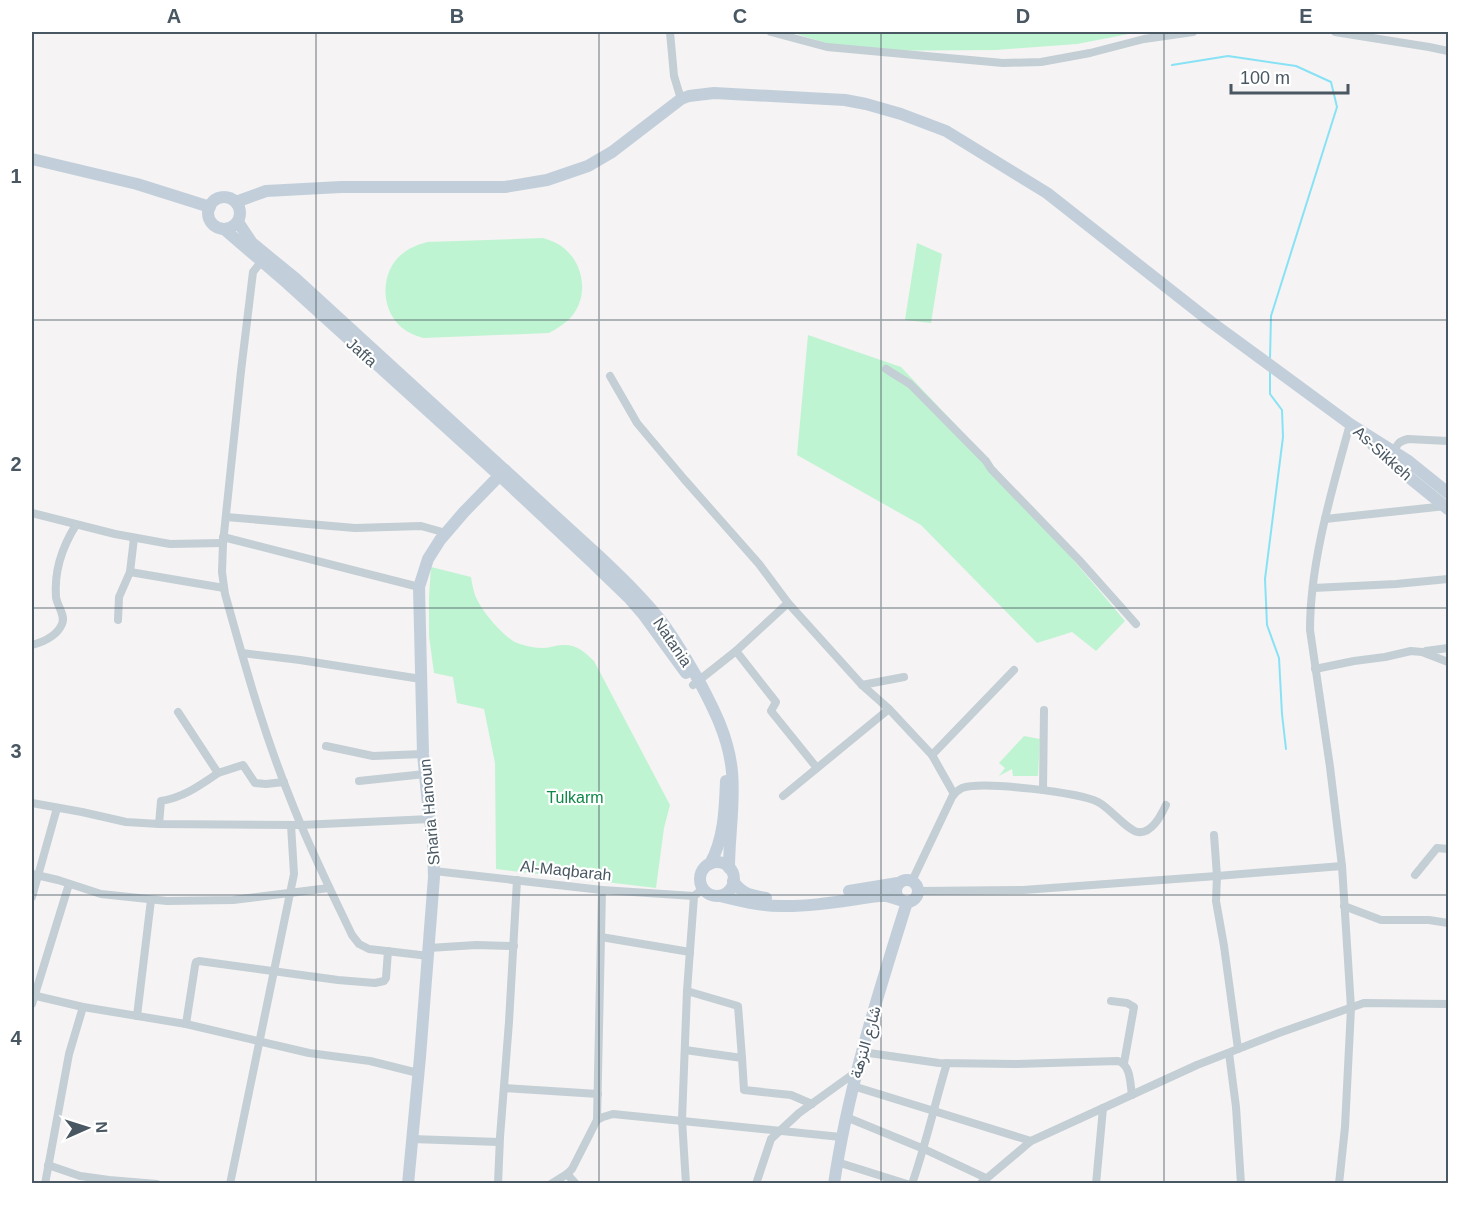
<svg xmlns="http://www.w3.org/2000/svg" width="1480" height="1215" font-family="Helvetica,Vazirmatn,sans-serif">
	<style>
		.green { fill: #bff4d2 }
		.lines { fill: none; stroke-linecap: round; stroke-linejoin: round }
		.stream { stroke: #88e2f5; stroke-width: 2 }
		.street { stroke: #c3ced5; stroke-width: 8 }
		.secondary { stroke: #c2cfda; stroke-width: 12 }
		.grid { fill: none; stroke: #485762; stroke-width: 1.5; stroke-opacity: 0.55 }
		.labels { text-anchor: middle; stroke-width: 4.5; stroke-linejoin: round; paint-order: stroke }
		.street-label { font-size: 16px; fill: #485762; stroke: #fff }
		.park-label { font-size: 16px; fill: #0f8847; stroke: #fff }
		.neatline { fill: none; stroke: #485762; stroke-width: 2 }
		.grid-label { font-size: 20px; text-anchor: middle; font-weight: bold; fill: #485762 }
	</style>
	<rect width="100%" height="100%" fill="#f5f3f3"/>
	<g class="green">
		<polygon points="790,32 1139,32 1077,44 996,50 852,51"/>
		<path d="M543,238C547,239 552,241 556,243C582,256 591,293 572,316C566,323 558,328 549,333L423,338C414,335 406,332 399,325C380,306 381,271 402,254C409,248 417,245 427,242Z"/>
		<polygon points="917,243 942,254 931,323 905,320"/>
		<polygon points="808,335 901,367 988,459 1125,621 1096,651 1072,632 1037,643 921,525 797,455"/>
		<path d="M431,567L471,577C472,583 473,589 475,595C480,609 503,637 517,643C525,646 535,648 544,648C550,648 556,645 562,645C576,644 585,652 594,661L670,805L664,828L656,888L496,869L495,763L484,709L457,703L453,677L434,673L429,636V597Z"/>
		<polygon points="1024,736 1040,739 1038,776 1013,776 1012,769 999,776 1005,768 999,763"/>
	</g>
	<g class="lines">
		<g class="stream">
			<polyline points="1172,65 1228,56 1296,66 1331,82 1337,107 1271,316 1270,358"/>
			<polyline points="1270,370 1270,394 1282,410 1283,437 1265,579 1267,625 1279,658 1282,714 1286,749"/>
		</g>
		<g class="street">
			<polyline points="670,32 674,76 681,99"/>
			<polyline points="771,32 827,47 1003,63 1041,62 1090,53 1144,39 1193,32"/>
			<polyline points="1335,32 1429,47 1448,51"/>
			<path d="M264,258L253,272L241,371L223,543L222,572L225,594C244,662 263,731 290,798C308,845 330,889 352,935L359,944L369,949L429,956"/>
			<polyline points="886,369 910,384 986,461 991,469 1079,560 1136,624"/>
			<polyline points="610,376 637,423 684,479 759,564 788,603 862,685 889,709 932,755 954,794"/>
			<path d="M1394,452C1397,444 1399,441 1408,439L1448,441"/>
			<polyline points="32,513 115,534 170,544 223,543"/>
			<polyline points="226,517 355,528 421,526 446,533"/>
			<polyline points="1325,519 1446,506"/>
			<polyline points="223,537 419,587"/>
			<polyline points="130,572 224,588"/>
			<polyline points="1313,588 1396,584 1448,579"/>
			<polyline points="118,620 119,597 130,572 134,538"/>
			<path d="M32,645C43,642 57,636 62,624C66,615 57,606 56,597C54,570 62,547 76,525"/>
			<polyline points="736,651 776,702 771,711 817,768"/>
			<polyline points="1426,651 1448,648"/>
			<polyline points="242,653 300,660 421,679"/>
			<polyline points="1315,669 1354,661 1385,657 1411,651 1422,652 1448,662"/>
			<polyline points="693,685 736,651 788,603"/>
			<polyline points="862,685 904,677"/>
			<polyline points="178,712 218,773 243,765 255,783 266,784 284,782"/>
			<polyline points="326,746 373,756 423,754"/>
			<polyline points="932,755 1014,670"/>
			<polyline points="359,781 425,774"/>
			<polyline points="1043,790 1044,710"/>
			<polyline points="783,796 889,709"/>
			<polyline points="32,803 82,812 126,822 159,824 301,825 430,819"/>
			<path d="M159,824L161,801C184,797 199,786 218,773"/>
			<polyline points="1214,835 1217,876 1216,901 1224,946 1238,1049"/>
			<polyline points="434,871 602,890 694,896"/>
			<polyline points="32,874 58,880 101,894 167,901 233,900 329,888"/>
			<polyline points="1415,875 1437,848 1448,849"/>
			<path d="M912,881L952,797C955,793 958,790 962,788C982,781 1079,792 1098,802C1110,808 1128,831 1138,832C1152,834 1161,815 1166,805"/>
			<polyline points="918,891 1023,890 1217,876 1342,866"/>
			<polyline points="32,897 57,808"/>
			<polyline points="1344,906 1381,920 1429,920 1448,923"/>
			<polyline points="601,937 690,952"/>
			<polyline points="429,948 476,945 514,946"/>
			<polyline points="687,991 738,1006 742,1058"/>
			<polyline points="32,995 83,1007 186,1024 309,1053 370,1061 418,1073"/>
			<polyline points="1111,1001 1127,1003 1134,1007 1124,1063"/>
			<polyline points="32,1004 69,884"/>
			<polyline points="137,1016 151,900"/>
			<polyline points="186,1024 195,966 196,962 199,961 338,980 375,983 384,981 386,978 388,951"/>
			<polyline points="685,1050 742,1058 744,1090 791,1095 812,1104"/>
			<path d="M862,1052L939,1063L1015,1064L1118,1061C1131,1065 1130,1083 1132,1095"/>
			<polyline points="1229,1053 1236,1107 1241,1184"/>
			<polyline points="853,1086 1031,1141"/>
			<polyline points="504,1088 598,1094"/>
			<polyline points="846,1117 924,1149 986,1178"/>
			<polyline points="597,1120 602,890"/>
			<polyline points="412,1139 499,1142"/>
			<polyline points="837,1162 907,1184"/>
			<polyline points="48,1165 80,1176 109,1180 157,1184"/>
			<polyline points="567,1174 576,1184"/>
			<polyline points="45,1184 69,1054 83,1007"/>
			<polyline points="230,1184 294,874 291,825"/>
			<polyline points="498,1184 500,1137 509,1022 517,880"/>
			<polyline points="551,1184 567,1174 572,1169 597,1120 603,1117 613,1114 841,1137"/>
			<polyline points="686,1184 682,1120 687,991 694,896 703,889"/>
			<polyline points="756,1184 771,1139 799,1113 856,1072"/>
			<path d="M912,1184C926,1144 935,1103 947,1063"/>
			<polyline points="980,1184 1031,1141 1197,1065 1279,1033 1364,1003 1448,1004"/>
			<polyline points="1096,1184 1103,1108"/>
			<path d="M1339,1184L1345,1127L1351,1008L1342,866L1330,767L1310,630C1310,562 1332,490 1350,424"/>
		</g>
		<g class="secondary">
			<polyline points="32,159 137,184 210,207"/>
			<circle cx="224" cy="213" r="16"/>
			<polyline points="236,202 266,191 341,187 505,187 547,180 588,166 612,152 681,99 689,96 714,93 845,100 866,104 901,114 946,131 1047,193 1211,322 1350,424 1407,460 1448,493"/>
			<path d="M238,222L252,243L296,279L601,558C622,578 643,598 661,621C675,639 686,659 698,679C714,709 729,738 732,772C735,804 729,836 729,868"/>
			<polyline points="224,229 287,283 500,476 593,563 630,599 643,614 686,673"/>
			<polyline points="1373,445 1400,470 1448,509"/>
			<circle cx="717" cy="879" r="17"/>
			<path d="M710,864C724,839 725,809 726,781"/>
			<circle cx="907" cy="891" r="11"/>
			<path d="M733,881C743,895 751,895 766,898"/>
			<polyline points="849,891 898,883"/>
			<path d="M720,896C740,901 760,906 780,906C813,907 847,900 879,896H887L900,900"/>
			<polyline points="408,1184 420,1057 434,877 433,838 429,815 423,754 419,587 428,559 440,540 464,512 505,470"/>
			<path d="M834,1184C848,1087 878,995 907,902"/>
		</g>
	</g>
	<path class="grid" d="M316,32V1184M599,32V1184M881,32V1184M1164,32V1184M32,320H1448M32,608H1448M32,895H1448"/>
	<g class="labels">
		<g class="street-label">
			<text transform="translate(362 352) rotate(42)" y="6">Jaffa</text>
			<text transform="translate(1383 453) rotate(42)" y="6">As-Sikkeh</text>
			<text transform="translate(673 642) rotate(56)" y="6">Natania</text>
			<text transform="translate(429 812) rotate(-95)" y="6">Sharia Hanoun</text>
			<text transform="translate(566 870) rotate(6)" y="6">Al-Maqbarah</text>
			<text transform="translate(865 1042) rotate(-74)" y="6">شارع النزهة</text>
		</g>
		<g class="park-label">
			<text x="575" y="803">Tulkarm</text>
		</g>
	</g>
	<rect width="1480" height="1215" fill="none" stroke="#ffffff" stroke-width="66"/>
	<g transform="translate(87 1128) rotate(87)" stroke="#ffffff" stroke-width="4.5" paint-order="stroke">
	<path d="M0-4.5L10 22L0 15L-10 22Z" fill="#485762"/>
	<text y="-9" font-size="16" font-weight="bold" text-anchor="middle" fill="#485762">N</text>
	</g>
	<path d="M1231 84v9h117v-9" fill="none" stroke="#485762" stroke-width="3"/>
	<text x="1240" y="84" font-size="18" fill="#485762" stroke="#ffffff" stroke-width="4.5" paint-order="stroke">100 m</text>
	<rect x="33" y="33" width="1414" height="1149" class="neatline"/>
	<g class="grid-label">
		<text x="174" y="23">A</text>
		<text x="457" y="23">B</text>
		<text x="740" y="23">C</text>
		<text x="1023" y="23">D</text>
		<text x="1306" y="23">E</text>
		<text x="16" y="183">1</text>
		<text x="16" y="471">2</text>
		<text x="16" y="758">3</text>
		<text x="16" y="1045">4</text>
	</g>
</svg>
